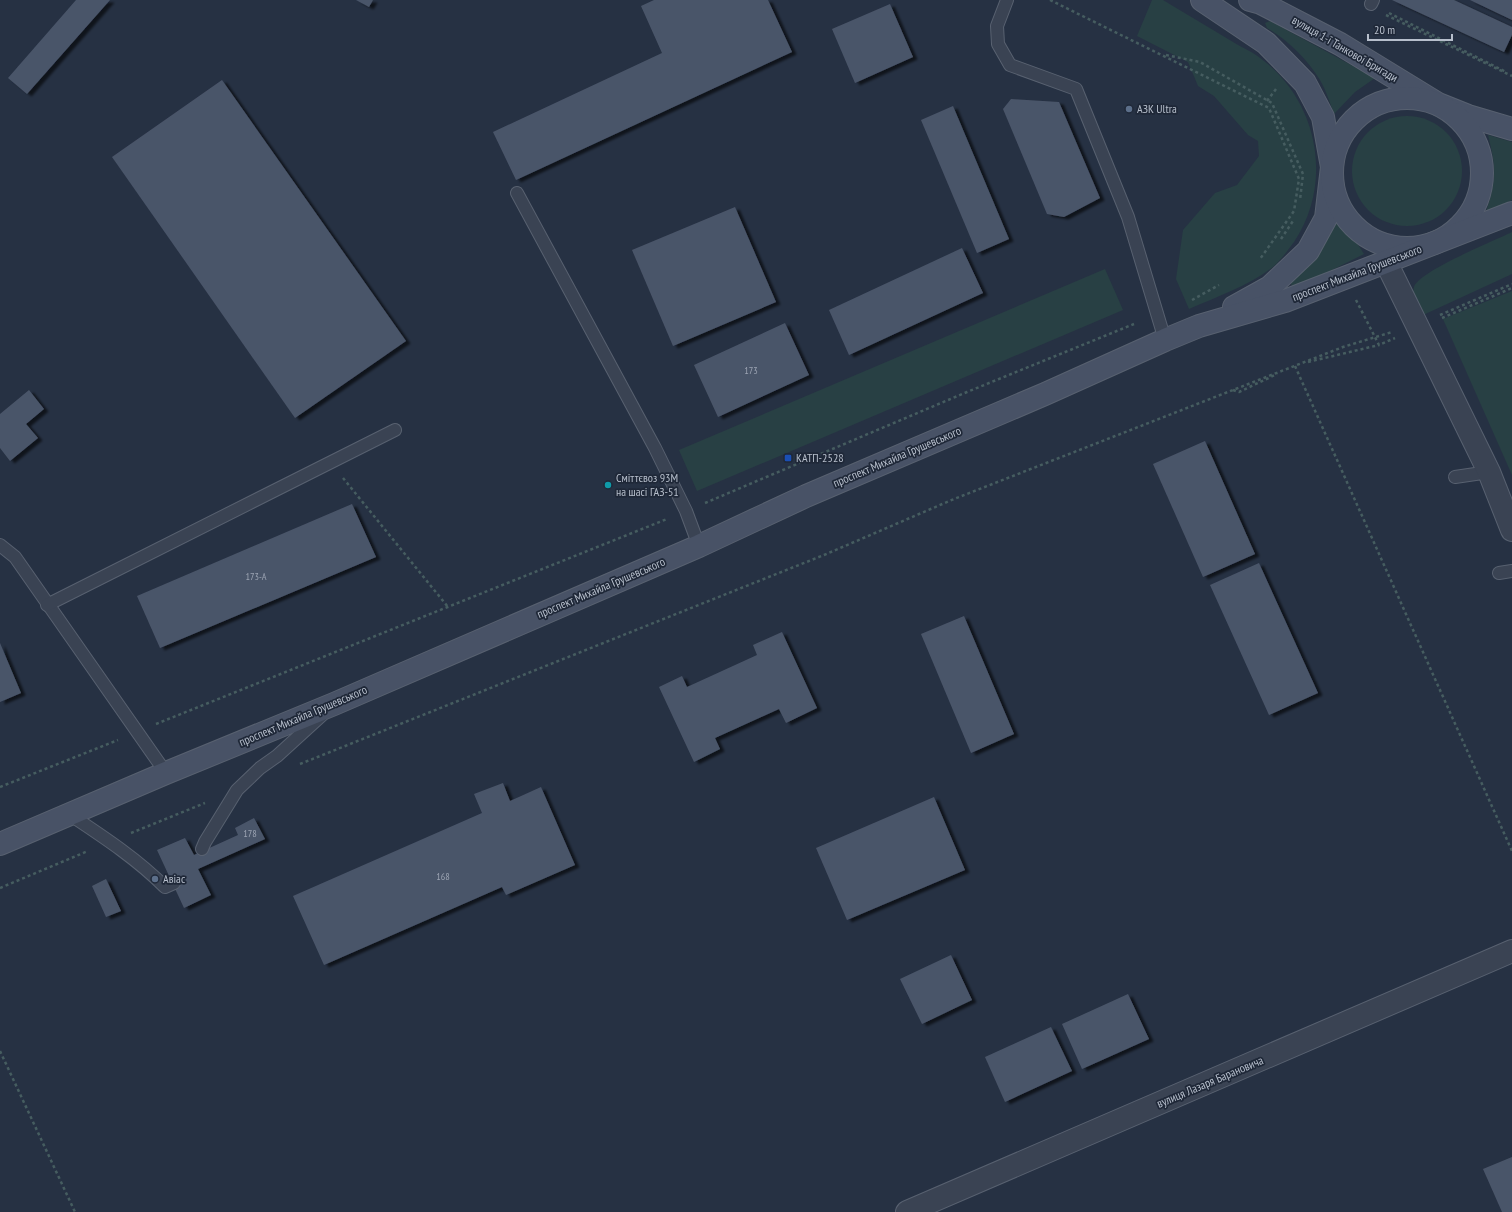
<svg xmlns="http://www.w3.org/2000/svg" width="1512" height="1212" font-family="'PT Sans Narrow',sans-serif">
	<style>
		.green { fill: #284044 }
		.building { fill: #4a5569; filter: url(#shadow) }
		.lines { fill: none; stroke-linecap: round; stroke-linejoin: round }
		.lane-casing { stroke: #586170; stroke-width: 14 }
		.street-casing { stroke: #586170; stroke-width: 24 }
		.secondary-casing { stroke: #586170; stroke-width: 24 }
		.path { stroke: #465d60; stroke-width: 2.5; stroke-dasharray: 3 3; stroke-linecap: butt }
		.lane { stroke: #3a4353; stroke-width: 12 }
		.street { stroke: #3a4353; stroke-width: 22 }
		.secondary { stroke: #485266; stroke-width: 22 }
		.service-dot { fill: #5c6f8a; stroke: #1f2838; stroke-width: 1.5 }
		.transit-dot { fill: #1a4fb4; stroke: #1f2838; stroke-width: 1.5 }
		.culture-dot { fill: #0f9aa8; stroke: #1f2838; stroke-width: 1.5 }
		.labels { text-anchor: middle; stroke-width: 3.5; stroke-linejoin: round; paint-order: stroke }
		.number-label { font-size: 10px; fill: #9ca4b3 }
		.street-label { font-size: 12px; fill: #b7bfcc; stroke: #1f2838 }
		.poi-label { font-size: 12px; fill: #b7bfcc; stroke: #1f2838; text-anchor: start }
	</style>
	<defs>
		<filter id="shadow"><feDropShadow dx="4.5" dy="2.5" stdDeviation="1" flood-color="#0009"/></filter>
	</defs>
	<rect width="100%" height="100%" fill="#263143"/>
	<g class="green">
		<path d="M1152,0H1163C1186,14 1210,28 1233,42C1243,48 1255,53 1264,61C1319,104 1333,184 1294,242C1288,250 1281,260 1273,267C1249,286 1216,297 1189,309L1176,279L1183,230L1215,193L1237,185L1259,156L1258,141L1248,135L1214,96L1198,86L1188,62L1137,36Z"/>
		<path d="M1270,21L1375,78L1355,92L1334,114C1330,103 1326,90 1320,80C1308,60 1287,39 1267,28L1265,23Z"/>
		<circle cx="1407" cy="171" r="55"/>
		<path d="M1488,135L1512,142V200L1486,212C1497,179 1496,167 1488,135Z"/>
		<polygon points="1338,222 1344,223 1364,254 1296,288 1292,287 1290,279 1331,224"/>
		<path d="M1512,232V274L1421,316C1418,307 1411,296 1414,287C1419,271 1494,241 1512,232Z"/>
		<polygon points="1105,269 1123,310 697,491 679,450"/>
		<polygon points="1512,291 1512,475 1443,319"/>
	</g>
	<g class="building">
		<polygon points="76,0 110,0 27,94 8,78"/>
		<polygon points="356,0 373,0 369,7"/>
		<polygon points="654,0 768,0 792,52 516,180 493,132 662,53 641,6"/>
		<polygon points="1392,0 1454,0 1512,27 1512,35 1504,52"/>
		<polygon points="1470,0 1512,0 1512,20"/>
		<polygon points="890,4 913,57 855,83 832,29"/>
		<polygon points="222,80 406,341 295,418 112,157"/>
		<polygon points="1011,99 1059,102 1100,198 1064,217 1047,214 1003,109"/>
		<polygon points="953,106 1009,239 977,253 921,120"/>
		<polygon points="735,207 776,302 673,346 632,250"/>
		<polygon points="962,248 983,293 849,355 829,310"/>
		<polygon points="785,323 809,375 718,417 694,365"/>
		<polygon points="29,390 44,409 26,424 38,438 10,461 0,448 0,414"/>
		<polygon points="1205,441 1255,554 1203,577 1153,464"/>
		<polygon points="352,504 376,557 160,648 137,596"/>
		<polygon points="1259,563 1318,693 1269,715 1210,585"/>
		<polygon points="964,616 1014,734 971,753 921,634"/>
		<polygon points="782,632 817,708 786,723 779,709 715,738 720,749 694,762 659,687 682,676 687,687 757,655 753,645"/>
		<polygon points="0,643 21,693 0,702"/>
		<polygon points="503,783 510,801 541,787 575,865 506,895 502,887 324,965 293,896 482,813 474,794"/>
		<polygon points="934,797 965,870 847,920 816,848"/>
		<polygon points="254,818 265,839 198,869 211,895 184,908 157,850 185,838 194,855 238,835 235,828"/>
		<polygon points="106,879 121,911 106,917 92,886"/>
		<polygon points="951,955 972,1000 922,1024 900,979"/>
		<polygon points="1128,994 1149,1039 1082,1069 1062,1024"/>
		<polygon points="1051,1027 1072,1071 1005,1102 985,1057"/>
		<polygon points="1512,1157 1512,1212 1502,1212 1483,1169"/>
	</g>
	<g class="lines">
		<defs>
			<g id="lane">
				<polyline points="1007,0 997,26 998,44 1010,65 1076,89 1128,217 1165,340"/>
				<polyline points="1371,4 1373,0"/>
				<polyline points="517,193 655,448 686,511 699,546"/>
				<polyline points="1455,477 1489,472"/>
				<polyline points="0,545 15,557 166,773"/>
				<polyline points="1499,573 1512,571"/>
				<polyline points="47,605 395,430"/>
				<path d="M69,814C102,836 136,858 165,887L174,883"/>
				<polyline points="202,849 205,842 237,790 260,768 277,756 322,715"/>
			</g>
			<g id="street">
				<polyline points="1386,262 1489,472 1512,530"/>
				<polyline points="907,1212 1512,951"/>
			</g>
			<g id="secondary">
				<polyline points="1202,0 1266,43 1305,83 1323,117 1332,167 1326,218 1308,251 1270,287 1234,307"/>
				<polyline points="1250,0 1261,3 1340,44 1438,104 1468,116 1512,129"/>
				<circle cx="1407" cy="173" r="75"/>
				<polyline points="0,844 166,773 334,704 699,546 806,496 1045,394 1165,340 1199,326 1285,301 1512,213"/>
			</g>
		</defs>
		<use href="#lane" class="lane-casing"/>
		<use href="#street" class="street-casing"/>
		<use href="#secondary" class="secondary-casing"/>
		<g class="path">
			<polyline points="1050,0 1269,108 1299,179 1294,211 1260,259"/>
			<polyline points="1389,13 1506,72"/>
			<polyline points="1386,15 1512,76"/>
			<polyline points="1166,55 1200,62 1272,103 1303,174 1300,200"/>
			<polyline points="1267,101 1276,89"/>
			<polyline points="1281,239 1293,221"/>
			<polyline points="1192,300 1219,285"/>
			<polyline points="1356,300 1379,345 1395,338"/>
			<polyline points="1440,315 1512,284"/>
			<polyline points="1442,318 1512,288"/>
			<polyline points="1308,362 1379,345"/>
			<polyline points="1295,366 1512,851"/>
			<polyline points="1233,390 1239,392 1277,374"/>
			<polyline points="343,478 448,607"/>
			<polyline points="705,503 967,392 1134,324"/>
			<polyline points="156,724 667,519"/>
			<polyline points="300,764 824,555 954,499 1343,347 1392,332"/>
			<polyline points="0,787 118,740"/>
			<polyline points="131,833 205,803"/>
			<polyline points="0,888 88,851"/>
			<polyline points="0,1051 75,1212"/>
		</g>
		<use href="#lane" class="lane"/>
		<use href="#street" class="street"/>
		<use href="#secondary" class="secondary"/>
	</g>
	<g class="service-dot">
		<circle cx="1129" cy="109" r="4"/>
		<circle cx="155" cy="879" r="4"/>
	</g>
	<rect class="transit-dot" x="784" y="454" width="8" height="8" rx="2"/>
	<circle class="culture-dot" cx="608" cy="485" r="4"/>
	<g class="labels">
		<g class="number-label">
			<text x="751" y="374">173</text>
			<text x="256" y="580">173-А</text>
			<text x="250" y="837">178</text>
			<text x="443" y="880">168</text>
		</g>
		<g class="street-label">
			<text transform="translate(1345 49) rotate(30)" y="4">вулиця 1-ї Танкової Бригади</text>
			<text transform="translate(1357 273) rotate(-21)" y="4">проспект Михайла Грушевського</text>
			<text transform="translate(897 457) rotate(-23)" y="4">проспект Михайла Грушевського</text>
			<text transform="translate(601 588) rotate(-23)" y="4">проспект Михайла Грушевського</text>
			<text transform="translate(303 716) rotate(-23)" y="4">проспект Михайла Грушевського</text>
			<text transform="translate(1210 1082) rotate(-23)" y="4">вулиця Лазаря Барановича</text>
		</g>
		<g class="poi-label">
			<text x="1137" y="113">АЗК Ultra</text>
			<text x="796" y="462">КАТП-2528</text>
			<text x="616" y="482">Сміттєвоз 93М<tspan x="616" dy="14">на шасі ГАЗ-51</tspan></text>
			<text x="163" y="883">Авіас</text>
		</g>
	</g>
	<path d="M1368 34v6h84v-6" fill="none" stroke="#b7bfcc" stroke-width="2"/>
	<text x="1374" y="34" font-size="12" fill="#b7bfcc" stroke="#1f2838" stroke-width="3" paint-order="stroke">20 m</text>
</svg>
